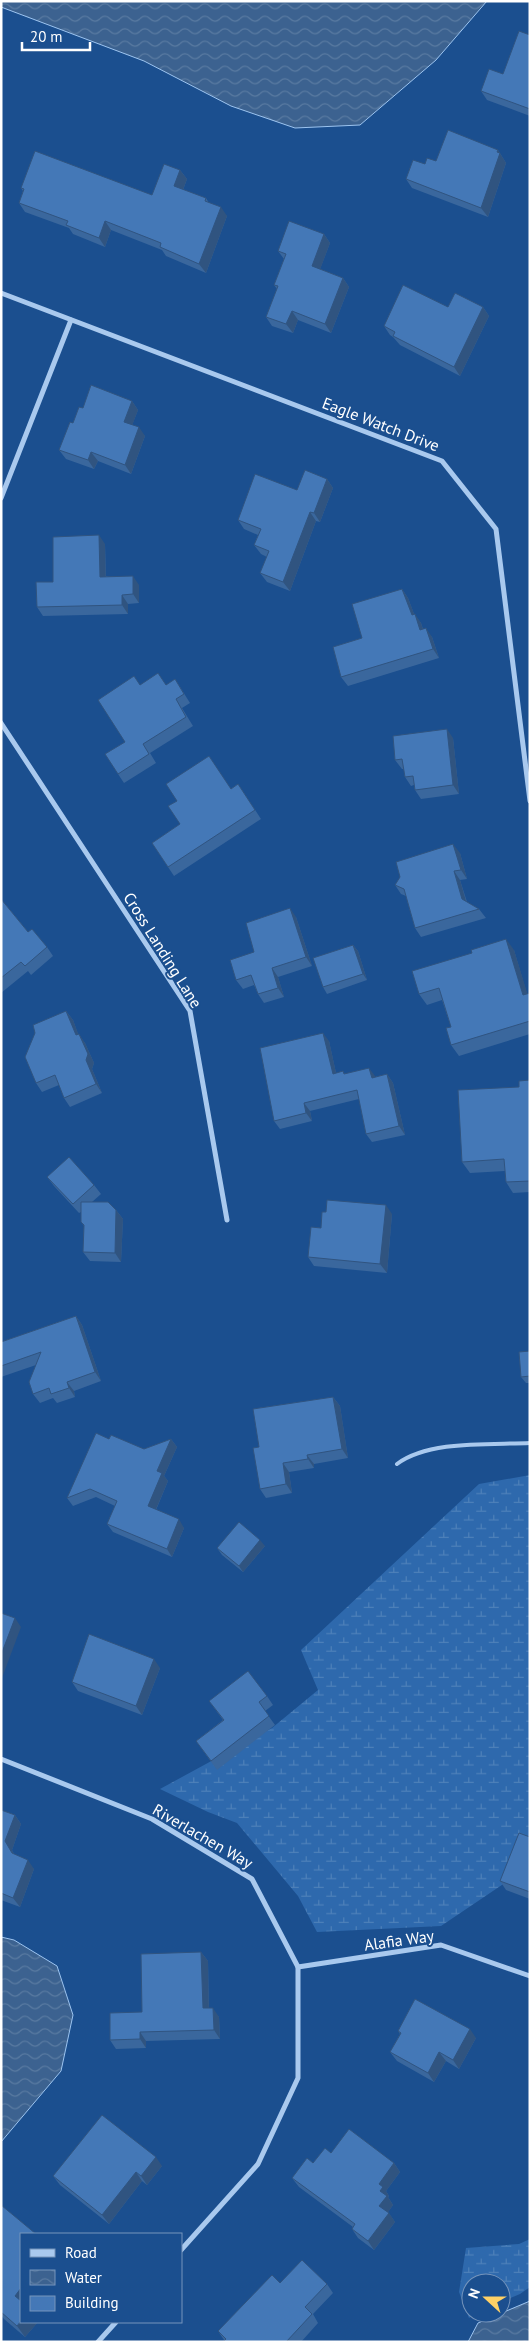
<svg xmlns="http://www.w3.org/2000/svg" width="531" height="2343" font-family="'PT Sans',sans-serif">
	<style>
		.wetland { fill: url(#wetland-marsh) }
		.water { fill: url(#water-waves); stroke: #9cc4f0 }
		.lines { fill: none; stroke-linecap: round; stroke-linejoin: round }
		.service { stroke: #a9c9ee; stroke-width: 4 }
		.minor { stroke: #a9c9ee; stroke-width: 5 }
		.wall { fill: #3a679d }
		.shaded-wall { fill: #305480 }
		.building { fill: #4478b7; stroke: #305480 }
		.labels { text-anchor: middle; stroke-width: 4; stroke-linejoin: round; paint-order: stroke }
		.street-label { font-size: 16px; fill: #fff; stroke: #1b4f8f }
	</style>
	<defs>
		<pattern id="wetland-marsh" width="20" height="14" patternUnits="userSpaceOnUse" patternTransform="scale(1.25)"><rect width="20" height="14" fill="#2e69ad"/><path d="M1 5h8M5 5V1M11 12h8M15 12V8" fill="none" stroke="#4d80b9"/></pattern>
		<pattern id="water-waves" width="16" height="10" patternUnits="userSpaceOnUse" patternTransform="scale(1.25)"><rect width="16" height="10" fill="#3c6290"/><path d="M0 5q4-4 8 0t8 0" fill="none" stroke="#597aa1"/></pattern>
	</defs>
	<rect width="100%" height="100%" fill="#1b4f8f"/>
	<g class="wetland">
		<polygon points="530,1475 530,1866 441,1926 317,1932 298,1896 237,1823 208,1812 160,1789 272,1728 318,1690 301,1650 479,1484"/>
		<polygon points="530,2239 530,2287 520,2294 501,2302 501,2283 471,2283 471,2313 476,2313 469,2318 459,2292 466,2248 519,2244"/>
	</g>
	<g class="water">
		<polygon points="1,1 487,1 436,60 360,125 295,128 231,106 144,61 1,7"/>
		<polygon points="1,1937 14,1940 57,1966 73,2015 61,2071 1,2142"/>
		<polygon points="530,2301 530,2342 468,2342 478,2323"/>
	</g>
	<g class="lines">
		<path class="service" d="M397,1464C429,1440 490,1445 530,1443"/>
		<g class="minor">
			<polyline points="1,293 442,461 496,529 530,801"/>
			<polyline points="1,498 71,320"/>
			<polyline points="1,723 190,1011 227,1220"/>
			<polyline points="1,1759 152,1819 252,1879 298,1967 298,2078 258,2164 181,2250"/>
			<polyline points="298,1967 441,1945 530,1976"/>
			<polyline points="98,2342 116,2322"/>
		</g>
	</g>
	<g class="wall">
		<polygon points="530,35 530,116 487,100 481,91 503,74"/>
		<polygon points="498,150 506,163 488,217 412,188 406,179 425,164 436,161"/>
		<polygon points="180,170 187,179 183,190 206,198 209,203 227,216 206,273 166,256 162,250 111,230 105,247 73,234 69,228 25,212 19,203 23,191 21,188 152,195"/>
		<polygon points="324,234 330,243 320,269 343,278 349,287 331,333 298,320 293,333 272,326 266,317 277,289 274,285 284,259 278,251"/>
		<polygon points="483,307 489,316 460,376 400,345 393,337 390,335 384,326"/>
		<polygon points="132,401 138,410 132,425 145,436 131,474 98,461 94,469 66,459 59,450 73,423 83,408"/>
		<polygon points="327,479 333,488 320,522 316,521 290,591 267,582 260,573 267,557 261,554 254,545 258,535 244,529 238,520 297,490"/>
		<polygon points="105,544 106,576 139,585 139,603 128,604 128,614 43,616 37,607 53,582"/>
		<polygon points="402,589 408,598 414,614 421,623 423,629 432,637 439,658 348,686 341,677 362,638"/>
		<polygon points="175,679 190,703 182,708 193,726 150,753 156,763 124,783 118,774 125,742 140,685 167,685"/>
		<polygon points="453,738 459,794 421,799 415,790 414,785 411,786 405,777 404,769 402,769 395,760"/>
		<polygon points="238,784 261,819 174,876 152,843 180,824"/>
		<polygon points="460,853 467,879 460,880 467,902 479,909 486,918 421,937 415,928 406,896 401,894 395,885"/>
		<polygon points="1,899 28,932 47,947 53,956 31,975 28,971 1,993"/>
		<polygon points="296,917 312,966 278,977 284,997 264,1003 258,994 254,985 243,989 236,980 254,952"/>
		<polygon points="353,945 358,951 367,980 327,994 323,987"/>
		<polygon points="514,950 527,994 530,993 530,1034 459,1056 451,1045 451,1027 442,1000 427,1005 419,994"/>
		<polygon points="66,1011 73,1020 78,1034 85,1043 94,1063 92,1069 102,1093 70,1107 64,1098 59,1085 42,1092 36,1083"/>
		<polygon points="329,1041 336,1073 375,1076 375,1077 387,1074 393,1083 405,1135 372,1142 366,1134 359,1099 310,1111 312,1121 280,1129 274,1121"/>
		<polygon points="530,1080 530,1192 513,1193 506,1182 505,1171 470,1173 462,1162 519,1087"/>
		<polygon points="47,1177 94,1185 101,1194 92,1202 116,1210 123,1219 121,1262 90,1261 83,1252 84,1226 81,1222 81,1212 79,1213 54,1186"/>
		<polygon points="326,1212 392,1214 387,1273 314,1266 308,1257 321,1228"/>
		<polygon points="76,1316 82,1325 101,1381 74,1391 75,1397 57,1403 53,1398 40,1403 33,1394 36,1365 1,1377 1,1342"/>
		<polygon points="530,1351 530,1383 526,1383 521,1377"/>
		<polygon points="333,1397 340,1406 348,1458 314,1464 314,1468 289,1472 292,1493 266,1498 260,1489 259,1447"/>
		<polygon points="109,1439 144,1449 171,1439 177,1447 164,1476 168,1481 156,1510 184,1528 172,1557 113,1532 107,1524 115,1506 96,1497 73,1506 67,1498"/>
		<polygon points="265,1546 243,1572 222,1555 217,1548"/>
		<polygon points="160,1668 142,1715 78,1691 72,1682"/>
		<polygon points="267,1696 273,1705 265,1711 275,1725 217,1770 196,1741 223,1720 209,1701"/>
		<polygon points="1,1810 15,1815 21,1824 12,1850 14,1854 34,1869 20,1907 1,1900"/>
		<polygon points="530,1837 530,1899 506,1890 500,1881"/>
		<polygon points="201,1952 208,1961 209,2008 219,2017 220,2039 146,2041 146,2048 116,2049 110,2040 142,2012"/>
		<polygon points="398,2031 476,2038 459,2069 446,2061 434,2082 397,2061 390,2052 400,2034"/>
		<polygon points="331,2153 394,2163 400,2172 386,2191 389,2196 388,2197 393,2205 388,2212 395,2222 374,2250 358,2238 352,2229 353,2227 299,2187 292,2178"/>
		<polygon points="162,2166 147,2185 142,2181 109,2224 60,2185 53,2176"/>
		<polygon points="1,2205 21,2322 38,2322 25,2337 4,2319 1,2315"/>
		<polygon points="280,2283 327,2284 333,2293 313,2314 318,2323 301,2342 223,2342 224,2340 218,2331"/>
	</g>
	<g class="shaded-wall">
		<polygon points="498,150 506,163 488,217 481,208"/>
		<polygon points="180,170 187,179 181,195 174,186"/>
		<polygon points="221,207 227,216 206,273 199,264"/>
		<polygon points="105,221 111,230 105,247 99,238"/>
		<polygon points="324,234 330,243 318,275 312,266"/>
		<polygon points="343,278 349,287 331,333 325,324"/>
		<polygon points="483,307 489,316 460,376 454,367"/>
		<polygon points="292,311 298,320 293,333 286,324"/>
		<polygon points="132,401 138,410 130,431 124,422"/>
		<polygon points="139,427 145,436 131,474 125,465"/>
		<polygon points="91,452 98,461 94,469 88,460"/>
		<polygon points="327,479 333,488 320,522 314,513"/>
		<polygon points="310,512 316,521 290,591 283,582"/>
		<polygon points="99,535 105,544 106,586 100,577"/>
		<polygon points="133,576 139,585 139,603 133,594"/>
		<polygon points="402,589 408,598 416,619 415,614 421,623 426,639 420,630 412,615"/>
		<polygon points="122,595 128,604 128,614 122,605"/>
		<polygon points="426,628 432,637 439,658 433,649"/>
		<polygon points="447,729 453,738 459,794 453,785"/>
		<polygon points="453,844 460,853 467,879 461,870"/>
		<polygon points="454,871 460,880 468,908 462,899"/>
		<polygon points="290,908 296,917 312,966 306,957"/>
		<polygon points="506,939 514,950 530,1002 523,995"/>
		<polygon points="353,945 358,951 367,980 363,974"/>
		<polygon points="272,968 278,977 284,997 278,988"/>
		<polygon points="66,1011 73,1020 82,1044 76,1035"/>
		<polygon points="323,1033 329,1041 338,1082 333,1074"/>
		<polygon points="79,1034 85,1043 94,1063 92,1069 102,1093 96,1084 86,1060"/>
		<polygon points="369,1068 375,1076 378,1086 372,1078"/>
		<polygon points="387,1074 393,1083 405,1135 399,1126"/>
		<polygon points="304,1103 310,1111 312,1121 306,1113"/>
		<polygon points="386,1205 392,1214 387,1273 380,1264"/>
		<polygon points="116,1210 123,1219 121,1262 115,1253"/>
		<polygon points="76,1316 82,1325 101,1381 95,1372"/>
		<polygon points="67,1382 74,1391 75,1397 69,1388"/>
		<polygon points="333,1397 340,1406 348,1458 342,1449"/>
		<polygon points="171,1439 177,1447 164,1476 168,1481 154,1514 148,1506 157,1471"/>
		<polygon points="307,1455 314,1464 314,1468 308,1459"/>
		<polygon points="283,1463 289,1472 292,1493 286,1484"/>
		<polygon points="179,1519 184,1528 172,1557 167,1549"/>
		<polygon points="260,1540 265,1546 243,1572 239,1566"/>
		<polygon points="15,1618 21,1627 2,1678 1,1677 1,1655"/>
		<polygon points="154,1659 160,1668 142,1715 136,1706"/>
		<polygon points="15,1815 21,1824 12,1850 18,1862 12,1853 5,1841"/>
		<polygon points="28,1860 34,1869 20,1907 13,1898"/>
		<polygon points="201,1952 208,1961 209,2017 203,2008"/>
		<polygon points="213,2008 219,2017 220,2039 214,2030"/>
		<polygon points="470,2029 476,2038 459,2069 453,2060"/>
		<polygon points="140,2032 146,2041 146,2048 140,2039"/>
		<polygon points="439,2052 446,2061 434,2082 428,2073"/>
		<polygon points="156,2157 162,2166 147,2185 141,2176"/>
		<polygon points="394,2163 400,2172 386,2191 389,2196 388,2197 393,2205 386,2215 379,2206 380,2191 379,2184"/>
		<polygon points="136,2172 142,2181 109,2224 102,2215"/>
		<polygon points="389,2213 395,2222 374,2250 368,2241"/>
		<polygon points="21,2288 21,2304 15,2296"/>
		<polygon points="21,2322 38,2322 25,2337 17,2326"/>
	</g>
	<g class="building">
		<polygon points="519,31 530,35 530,109 481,91 489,69 503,74"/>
		<polygon points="448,130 498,150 497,152 500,153 481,208 406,179 413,160 425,164 427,158 436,161"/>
		<polygon points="35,151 152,195 164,164 180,170 174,186 206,198 205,201 221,207 199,264 160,247 161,243 105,221 99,238 66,225 68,221 19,203 24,189 21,188"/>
		<polygon points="289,221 324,234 312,266 343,278 325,324 292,311 286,324 266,317 278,286 274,285 286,254 278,251"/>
		<polygon points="403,285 448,307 455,293 483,307 454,367 393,336 395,332 384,326"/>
		<polygon points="91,385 132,401 124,422 139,427 125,465 91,452 88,460 59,450 70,422 73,423 79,407 83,408"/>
		<polygon points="305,470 327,479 314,513 310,512 283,582 260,573 269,551 254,545 261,529 238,520 255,474 297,490"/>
		<polygon points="99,535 100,577 133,576 133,594 122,595 122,605 37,607 36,582 53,582 53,537"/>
		<polygon points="402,589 412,615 415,614 420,630 426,628 433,649 341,677 333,647 362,638 352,604"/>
		<polygon points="158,673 166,685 175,679 184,694 176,699 186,717 143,744 149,754 118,774 105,754 125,742 98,700 134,676 140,685"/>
		<polygon points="447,729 453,785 415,790 413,776 405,777 402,759 395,760 393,736"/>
		<polygon points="209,756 231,789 238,784 255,810 168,867 152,843 180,824 168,806 177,801 166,784"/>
		<polygon points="453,844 461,870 454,871 462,899 479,909 415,928 404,889 395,885 400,877 396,862"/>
		<polygon points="1,899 28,932 32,929 47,947 25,966 21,962 1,978"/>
		<polygon points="290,908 306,957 272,968 278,988 258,994 251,975 236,980 230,960 254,952 246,923"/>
		<polygon points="506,939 523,995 530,993 530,1021 451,1045 446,1028 451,1027 439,988 419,994 412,971 472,953 471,950"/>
		<polygon points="353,945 363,974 323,987 313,958"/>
		<polygon points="66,1011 76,1035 79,1034 88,1054 86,1060 96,1084 64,1098 55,1075 36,1083 25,1057 35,1033 33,1025"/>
		<polygon points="323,1033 333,1074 343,1071 344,1074 369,1068 372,1078 387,1074 399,1126 366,1134 357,1090 304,1103 306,1113 274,1121 260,1048"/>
		<polygon points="530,1080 530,1181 506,1182 504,1159 462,1162 458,1090 519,1087 519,1081"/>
		<polygon points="69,1157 94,1185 73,1204 47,1177"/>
		<polygon points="327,1200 386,1205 380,1264 308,1257 311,1227 321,1228 322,1212 326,1212"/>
		<polygon points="81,1202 108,1202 116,1210 115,1253 83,1252 84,1225 81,1222"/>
		<polygon points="76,1316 95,1372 67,1382 69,1388 51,1394 49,1388 33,1394 29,1382 41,1352 1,1366 1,1342"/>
		<polygon points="530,1351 530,1376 521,1377 519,1352"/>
		<polygon points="333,1397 342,1449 307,1455 308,1459 283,1463 286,1484 260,1489 253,1448 259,1447 253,1409"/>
		<polygon points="96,1433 109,1439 111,1435 144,1449 171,1439 157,1471 162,1473 148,1506 179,1519 167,1549 107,1524 117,1501 90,1489 67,1498"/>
		<polygon points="239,1522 260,1540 239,1566 217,1548"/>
		<polygon points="1,1613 15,1618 1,1655"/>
		<polygon points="89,1634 154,1659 136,1706 72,1682"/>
		<polygon points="248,1671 267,1696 259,1702 269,1716 211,1761 196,1741 224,1720 209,1701"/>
		<polygon points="1,1810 15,1815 5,1841 12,1853 28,1860 13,1898 1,1893"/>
		<polygon points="519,1833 530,1837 530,1892 500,1881"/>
		<polygon points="201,1952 203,2008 213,2008 214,2030 140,2032 140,2039 110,2040 110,2013 142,2012 141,1954"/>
		<polygon points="415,1999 470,2029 453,2060 439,2052 428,2073 390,2052 401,2033 398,2031"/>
		<polygon points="102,2115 156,2157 141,2176 136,2172 102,2215 53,2176"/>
		<polygon points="349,2129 394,2163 379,2184 383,2187 380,2191 387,2196 379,2206 389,2213 368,2241 352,2229 355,2224 292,2178 307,2158 313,2163 325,2148 331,2153"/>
		<polygon points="1,2205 36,2234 21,2234 21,2288 15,2296 21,2301 21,2321 17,2326 1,2312"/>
		<polygon points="302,2260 327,2284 305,2307 312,2314 286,2342 223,2342 226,2339 218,2331 272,2275 280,2283"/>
	</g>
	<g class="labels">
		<g class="street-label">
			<text transform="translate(381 424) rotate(21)" y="6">Eagle Watch Drive</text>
			<text transform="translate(163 950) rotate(58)" y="6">Cross Landing Lane</text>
			<text transform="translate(203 1836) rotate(30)" y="6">Riverlachen Way</text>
			<text transform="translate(399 1940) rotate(-8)" y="6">Alafia Way</text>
		</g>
	</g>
	<rect width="531" height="2343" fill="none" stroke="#ffffff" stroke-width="5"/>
	<rect x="20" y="2233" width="162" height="90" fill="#1b4f8f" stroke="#7695bc"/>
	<rect x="30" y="2249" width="25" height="8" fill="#a9c9ee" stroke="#7695bc"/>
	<text x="65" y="2258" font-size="15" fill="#ffffff">Road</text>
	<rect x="30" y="2270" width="25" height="15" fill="url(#water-waves)" stroke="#7695bc"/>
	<text x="65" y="2283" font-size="15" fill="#ffffff">Water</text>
	<rect x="30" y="2296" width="25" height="15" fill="#4478b7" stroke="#7695bc"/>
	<text x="65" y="2308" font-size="15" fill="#ffffff">Building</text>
	<g transform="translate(486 2298) rotate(291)"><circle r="24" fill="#1b4f8f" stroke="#7695bc"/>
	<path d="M0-4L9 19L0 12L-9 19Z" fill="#ffd166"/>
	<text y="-8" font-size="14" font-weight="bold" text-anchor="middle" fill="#ffffff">N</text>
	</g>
	<path d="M22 42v8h68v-8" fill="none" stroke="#ffffff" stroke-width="2.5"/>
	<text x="30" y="42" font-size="15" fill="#ffffff" stroke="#1b4f8f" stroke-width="4" paint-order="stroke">20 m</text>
</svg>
